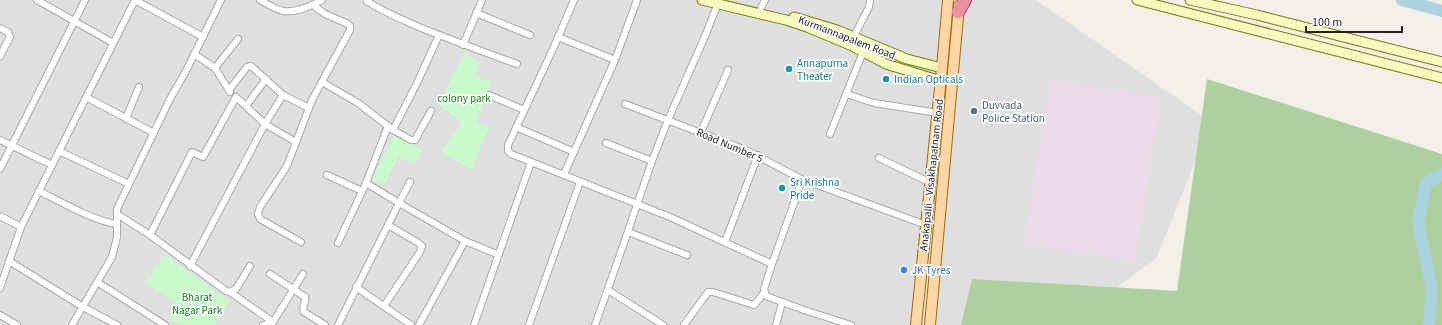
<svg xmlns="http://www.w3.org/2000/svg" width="1442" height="325" font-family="'Source Sans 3',sans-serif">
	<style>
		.residential { fill: #e0dfdf }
		.industrial { fill: #ebdbe8 }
		.forest { fill: #add19e }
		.park { fill: #c8facc }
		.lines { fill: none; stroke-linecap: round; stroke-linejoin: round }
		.river { stroke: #aad3df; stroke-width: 12 }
		.street-casing { stroke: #a9a9a9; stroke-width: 8 }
		.secondary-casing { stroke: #707d05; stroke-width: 11 }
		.primary-casing { stroke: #a06b00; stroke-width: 12 }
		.highway-casing { stroke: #dc2a67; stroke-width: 14 }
		.street { stroke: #fff; stroke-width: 6 }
		.secondary { stroke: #f7fabf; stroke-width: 9 }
		.primary { stroke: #fcd6a4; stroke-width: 10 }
		.highway { stroke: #e892a2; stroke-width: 12 }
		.culture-dot { fill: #0f9aa8; stroke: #fff; stroke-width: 1.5 }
		.service-dot { fill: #5c6f8a; stroke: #fff; stroke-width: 1.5 }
		.shop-dot { fill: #3f7fe0; stroke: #fff; stroke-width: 1.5 }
		.labels { text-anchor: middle; stroke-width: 3.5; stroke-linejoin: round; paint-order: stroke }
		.street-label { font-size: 11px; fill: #222; stroke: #fff }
		.culture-label { font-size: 11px; fill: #0d838f; stroke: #fff; text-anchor: start }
		.park-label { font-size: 11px; fill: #0c8416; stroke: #fff }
		.service-label { font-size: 11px; fill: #4e5e75; stroke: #fff; text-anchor: start }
		.shop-label { font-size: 11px; fill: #366cbe; stroke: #fff; text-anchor: start }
	</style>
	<rect width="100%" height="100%" fill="#f2efe9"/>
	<polygon class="residential" points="0,0 1036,0 1211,122 1156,259 1063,325 0,325"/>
	<polygon class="industrial" points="1051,80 1161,97 1135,262 1024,244"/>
	<polygon class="forest" points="1207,79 1442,154 1442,325 961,325 972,279 1177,291"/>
	<g class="park">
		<polygon points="464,53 480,63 475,76 491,82 476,122 489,127 480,148 472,170 441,151 462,122 439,105"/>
		<polygon points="394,135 422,150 415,165 398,157 384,185 372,180"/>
		<polygon points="164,254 229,301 215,325 180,325 168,318 176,302 145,283"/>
	</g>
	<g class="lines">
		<g class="river">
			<polyline points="1402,0 1442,11"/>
			<polyline points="1429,325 1432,290 1418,222 1426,183 1442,174"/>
		</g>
		<defs>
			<g id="street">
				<polyline points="37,0 113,43"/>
				<path d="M260,0C267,4 275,9 283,11C295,13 311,6 322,0"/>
				<polyline points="574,0 553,49 508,145 508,151 511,154 670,217 772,264 799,189 801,179"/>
				<path d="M367,1C383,12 401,19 419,27C451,40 484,52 517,64"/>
				<polyline points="761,8 765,0"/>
				<polyline points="476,13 530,35"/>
				<polyline points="0,28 8,32 10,37 0,56"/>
				<polyline points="558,37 615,60"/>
				<polyline points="852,40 869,7 870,0"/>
				<polyline points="463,45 482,0"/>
				<polyline points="194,54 215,68 230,92"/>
				<polyline points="215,68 238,39"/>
				<polyline points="322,82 358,103 393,130 417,83 439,35"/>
				<polyline points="229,90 247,67 251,66 283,95 309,108"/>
				<polyline points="847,94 874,103 938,113"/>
				<polyline points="283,95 265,124 296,142"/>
				<polyline points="489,95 524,110"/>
				<polyline points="86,97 154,133"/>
				<polyline points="625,104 746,150 801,179 926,225"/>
				<polyline points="246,106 266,79"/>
				<polyline points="126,118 139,87"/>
				<polyline points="516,127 574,152"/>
				<polyline points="393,130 411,140 415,140 431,111"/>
				<polyline points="701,132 728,70"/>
				<polyline points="830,134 863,52"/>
				<polyline points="0,140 52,165"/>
				<polyline points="606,143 652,161"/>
				<polyline points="59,151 129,184"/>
				<polyline points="879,158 931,183"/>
				<polyline points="0,169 85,0"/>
				<polyline points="564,174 615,60 637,0"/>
				<polyline points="327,175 362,191"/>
				<polyline points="410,182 399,203 465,241"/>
				<path d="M39,191C59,201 96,222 117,224"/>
				<polyline points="117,214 150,235 226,291 230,292 236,289 250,266"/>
				<polyline points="0,216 21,227"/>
				<polyline points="628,232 687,255"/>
				<polyline points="150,235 192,152 203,157 236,97 265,124 190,266"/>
				<polyline points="301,242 260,219 258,214 260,207 287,166 312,100 350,30 350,26 348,24 325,14 313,5"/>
				<polyline points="725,242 758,155"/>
				<polyline points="338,243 366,183 388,126"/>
				<polyline points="9,261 83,307 117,325"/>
				<polyline points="772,264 764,289 766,296 804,310 851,325"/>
				<path d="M270,274L305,297C307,302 301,306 304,312L325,325"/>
				<polyline points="97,282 165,325"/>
				<polyline points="356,287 411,325"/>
				<polyline points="0,288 21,227 135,0 203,37"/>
				<polyline points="608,290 663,325"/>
				<polyline points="230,292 273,322"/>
				<polyline points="384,306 420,252 422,246 417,242 388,225"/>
				<polyline points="0,315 17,325"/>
				<polyline points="72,325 112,257 117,237 117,209 170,99 186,71 221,0"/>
				<polyline points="263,325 273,322 303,274"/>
				<polyline points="338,325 399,203 366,183"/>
				<polyline points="419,325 465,241 499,255"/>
				<polyline points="474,325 531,162"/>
				<polyline points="529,325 580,182"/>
				<polyline points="595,325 616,266 652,161 668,120 706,34 718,3"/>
				<polyline points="684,325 708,292 713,292 754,305 764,293"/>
				<polyline points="776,325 782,303"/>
			</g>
			<g id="secondary">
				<polyline points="702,0 786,20 807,27 850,45 886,64 941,81"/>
				<polyline points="1137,0 1442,78"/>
				<polyline points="1190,0 1257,15 1442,62"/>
				<polyline points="794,17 837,30 907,59 942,68"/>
			</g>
			<g id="primary">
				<polyline points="916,325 942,68 948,0"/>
				<polyline points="930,325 959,6"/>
			</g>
			<polyline id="highway" points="958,12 965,0"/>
		</defs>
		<use href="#street" class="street-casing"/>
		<use href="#secondary" class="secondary-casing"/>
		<use href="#primary" class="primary-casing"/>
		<use href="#highway" class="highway-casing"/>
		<use href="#street" class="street"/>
		<use href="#secondary" class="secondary"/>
		<use href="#primary" class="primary"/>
		<use href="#highway" class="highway"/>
	</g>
	<g class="culture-dot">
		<circle cx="789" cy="69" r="4"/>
		<circle cx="886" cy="79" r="4"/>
		<circle cx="782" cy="188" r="4"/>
	</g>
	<circle class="service-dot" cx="974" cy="111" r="4"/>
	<circle class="shop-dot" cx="904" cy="270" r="4"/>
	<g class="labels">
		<g class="street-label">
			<text transform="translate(847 37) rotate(21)" y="4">Kurmannapalem Road</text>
			<text transform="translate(730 145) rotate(23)" y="4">Road Number 5</text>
			<text transform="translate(931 175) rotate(-84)" y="4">Anakapalli - Visakhapatnam Road</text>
		</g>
		<g class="culture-label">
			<text x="797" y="67">Annapurna<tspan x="797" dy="13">Theater</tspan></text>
			<text x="894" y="83">Indian Opticals</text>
			<text x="790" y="186">Sri Krishna<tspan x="790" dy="13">Pride</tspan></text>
		</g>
		<g class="park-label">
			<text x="464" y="102">colony park</text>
			<text x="197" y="301">Bharat<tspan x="197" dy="13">Nagar Park</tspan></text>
		</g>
		<g class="service-label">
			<text x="982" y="109">Duvvada<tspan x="982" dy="13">Police Station</tspan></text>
		</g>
		<g class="shop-label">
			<text x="912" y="274">JK Tyres</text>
		</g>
	</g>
	<path d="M1306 26v6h96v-6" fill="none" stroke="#222222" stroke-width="2"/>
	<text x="1312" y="26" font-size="12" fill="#222222" stroke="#ffffff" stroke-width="3" paint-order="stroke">100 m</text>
</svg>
